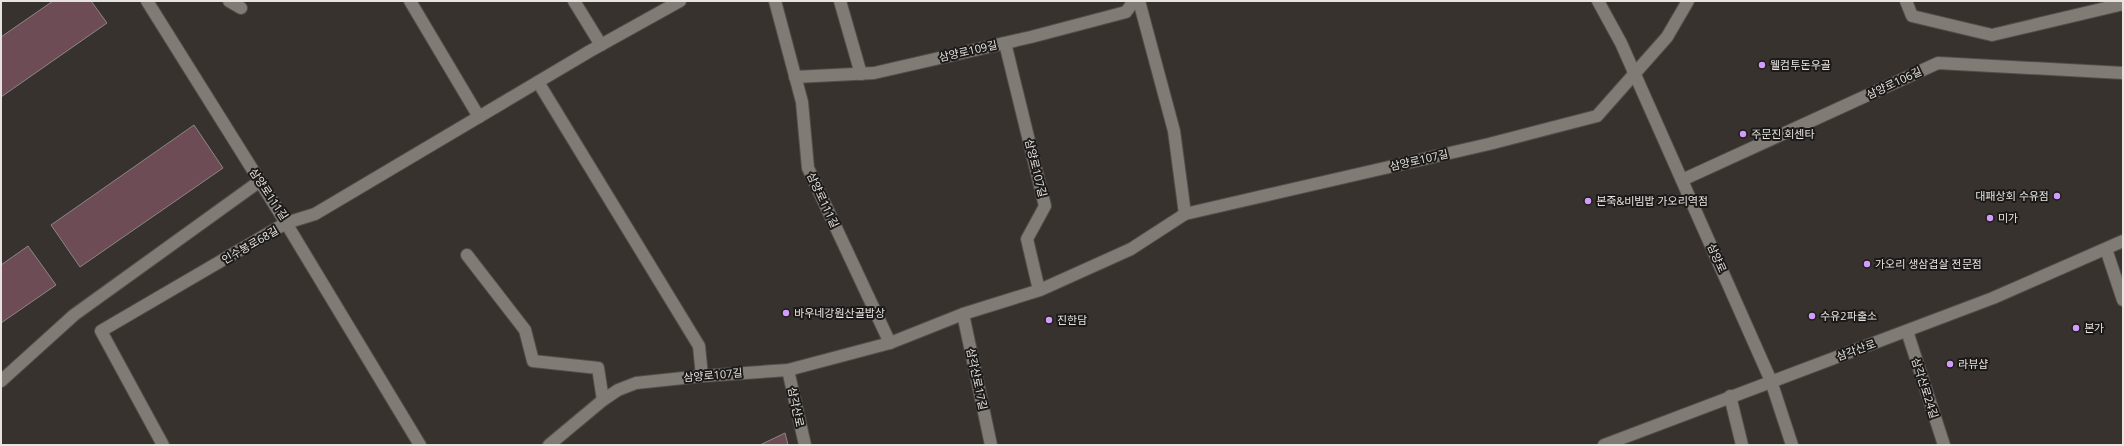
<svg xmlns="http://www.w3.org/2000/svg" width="2124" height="446" font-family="'Open Sans','Noto Sans KR',sans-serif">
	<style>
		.building { fill: #6d4c56; stroke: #8e8588 }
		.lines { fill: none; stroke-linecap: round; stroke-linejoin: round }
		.lane-casing { stroke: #524e4a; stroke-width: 14 }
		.street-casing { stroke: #524e4a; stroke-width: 14 }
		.secondary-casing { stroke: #524e4a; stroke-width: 14 }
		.lane { stroke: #807b75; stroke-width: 12 }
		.street { stroke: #807b75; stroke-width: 12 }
		.secondary { stroke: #807b75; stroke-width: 12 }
		.poi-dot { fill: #d29cfd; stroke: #1c1a18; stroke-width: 1.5 }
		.labels { text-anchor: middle; stroke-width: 4; stroke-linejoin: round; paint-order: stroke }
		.street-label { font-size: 11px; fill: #e6e3e0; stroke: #1c1a18 }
		.poi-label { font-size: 11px; fill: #e6e3e0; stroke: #1c1a18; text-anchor: start }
	</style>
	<rect width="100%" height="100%" fill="#37322d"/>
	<g class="building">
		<polygon points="53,1 91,1 107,23 1,97 1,37"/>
		<polygon points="194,125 223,168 80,267 51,225"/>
		<polygon points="28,246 56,285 1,323 1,265"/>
		<polygon points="785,433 788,445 760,445"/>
	</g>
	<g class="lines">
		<defs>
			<g id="lane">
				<polyline points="229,1 241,8"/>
				<polyline points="1,381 74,315 260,181"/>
			</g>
			<g id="street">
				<polyline points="147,1 286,223 420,445"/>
				<polyline points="410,1 479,117"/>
				<polyline points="574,1 601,45"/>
				<polyline points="775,1 802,102 808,168 890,343"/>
				<polyline points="840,1 861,74"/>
				<polyline points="1139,1 1174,131 1185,214"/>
				<polyline points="1906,1 1912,16 1992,35 2123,4"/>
				<polyline points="1005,43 1045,206 1027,239 1039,290"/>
				<polyline points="795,77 874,73 1031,37 1126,12 1134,1"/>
				<polyline points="538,82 699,346 702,376"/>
				<polyline points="1682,180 1938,63 2123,73"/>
				<polyline points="2106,249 2123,300"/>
				<polyline points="467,255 525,330 533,361 598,368 603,400"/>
				<polyline points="963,314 991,445"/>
				<polyline points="1907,331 1944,445"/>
				<polyline points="788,370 805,445"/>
				<polyline points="1730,396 1742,445"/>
				<polyline points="163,445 101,331 286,223 315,214 590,51 680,1"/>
				<polyline points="549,445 603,400 618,390 636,383 702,376 788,370 890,343 963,314 1040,290 1131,249 1185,214 1489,144 1597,116 1667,37 1688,1"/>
			</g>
			<g id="secondary">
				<polyline points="1598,1 1621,43 1771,381 1792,445"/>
				<polyline points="1604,445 1993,298 2123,241"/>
			</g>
		</defs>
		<use href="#lane" class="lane-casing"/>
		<use href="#street" class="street-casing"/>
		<use href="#secondary" class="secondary-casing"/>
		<use href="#lane" class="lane"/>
		<use href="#street" class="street"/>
		<use href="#secondary" class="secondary"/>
	</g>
	<g class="poi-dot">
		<circle cx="1762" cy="65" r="4"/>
		<circle cx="1743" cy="134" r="4"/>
		<circle cx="2057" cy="196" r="4"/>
		<circle cx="1588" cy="201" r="4"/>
		<circle cx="1990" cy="218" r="4"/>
		<circle cx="1867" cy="264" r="4"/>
		<circle cx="786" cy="313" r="4"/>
		<circle cx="1812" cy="316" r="4"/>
		<circle cx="1049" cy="320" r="4"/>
		<circle cx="2076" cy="328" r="4"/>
		<circle cx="1950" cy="364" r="4"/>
	</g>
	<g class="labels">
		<g class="street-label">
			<text transform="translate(968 51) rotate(-13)" y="4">삼양로109길</text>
			<text transform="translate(1894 83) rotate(-25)" y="4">삼양로106길</text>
			<text transform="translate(1419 160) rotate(-13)" y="4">삼양로107길</text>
			<text transform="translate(1036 168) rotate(76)" y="4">삼양로107길</text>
			<text transform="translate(269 194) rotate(56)" y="4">삼양로111길</text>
			<text transform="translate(823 200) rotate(65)" y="4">삼양로111길</text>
			<text transform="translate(250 245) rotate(-30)" y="4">인수봉로68길</text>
			<text transform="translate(1717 258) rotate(66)" y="4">삼양로</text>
			<text transform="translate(1856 350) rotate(-20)" y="4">삼각산로</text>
			<text transform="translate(713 375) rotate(-5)" y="4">삼양로107길</text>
			<text transform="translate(977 379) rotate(78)" y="4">삼각산로17길</text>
			<text transform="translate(1925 388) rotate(72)" y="4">삼각산로24길</text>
			<text transform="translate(796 407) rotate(78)" y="4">삼각산로</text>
		</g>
		<g class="poi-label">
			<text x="1770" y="69">웰컴투돈우골</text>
			<text x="1751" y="138">주문진 회센타</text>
			<text x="2049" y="200" text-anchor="end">대패상회 수유점</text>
			<text x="1596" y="205">본죽&amp;비빔밥 가오리역점</text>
			<text x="1998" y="222">미가</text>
			<text x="1875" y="268">가오리 생삼겹살 전문점</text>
			<text x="794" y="317">바우네강원산골밥상</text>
			<text x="1820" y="320">수유2파출소</text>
			<text x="1057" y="324">진한담</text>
			<text x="2084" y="332">본가</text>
			<text x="1958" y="368">라뷰샵</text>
		</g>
	</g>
	<rect width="2124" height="446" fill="none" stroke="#e6e3e0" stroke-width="4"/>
</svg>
